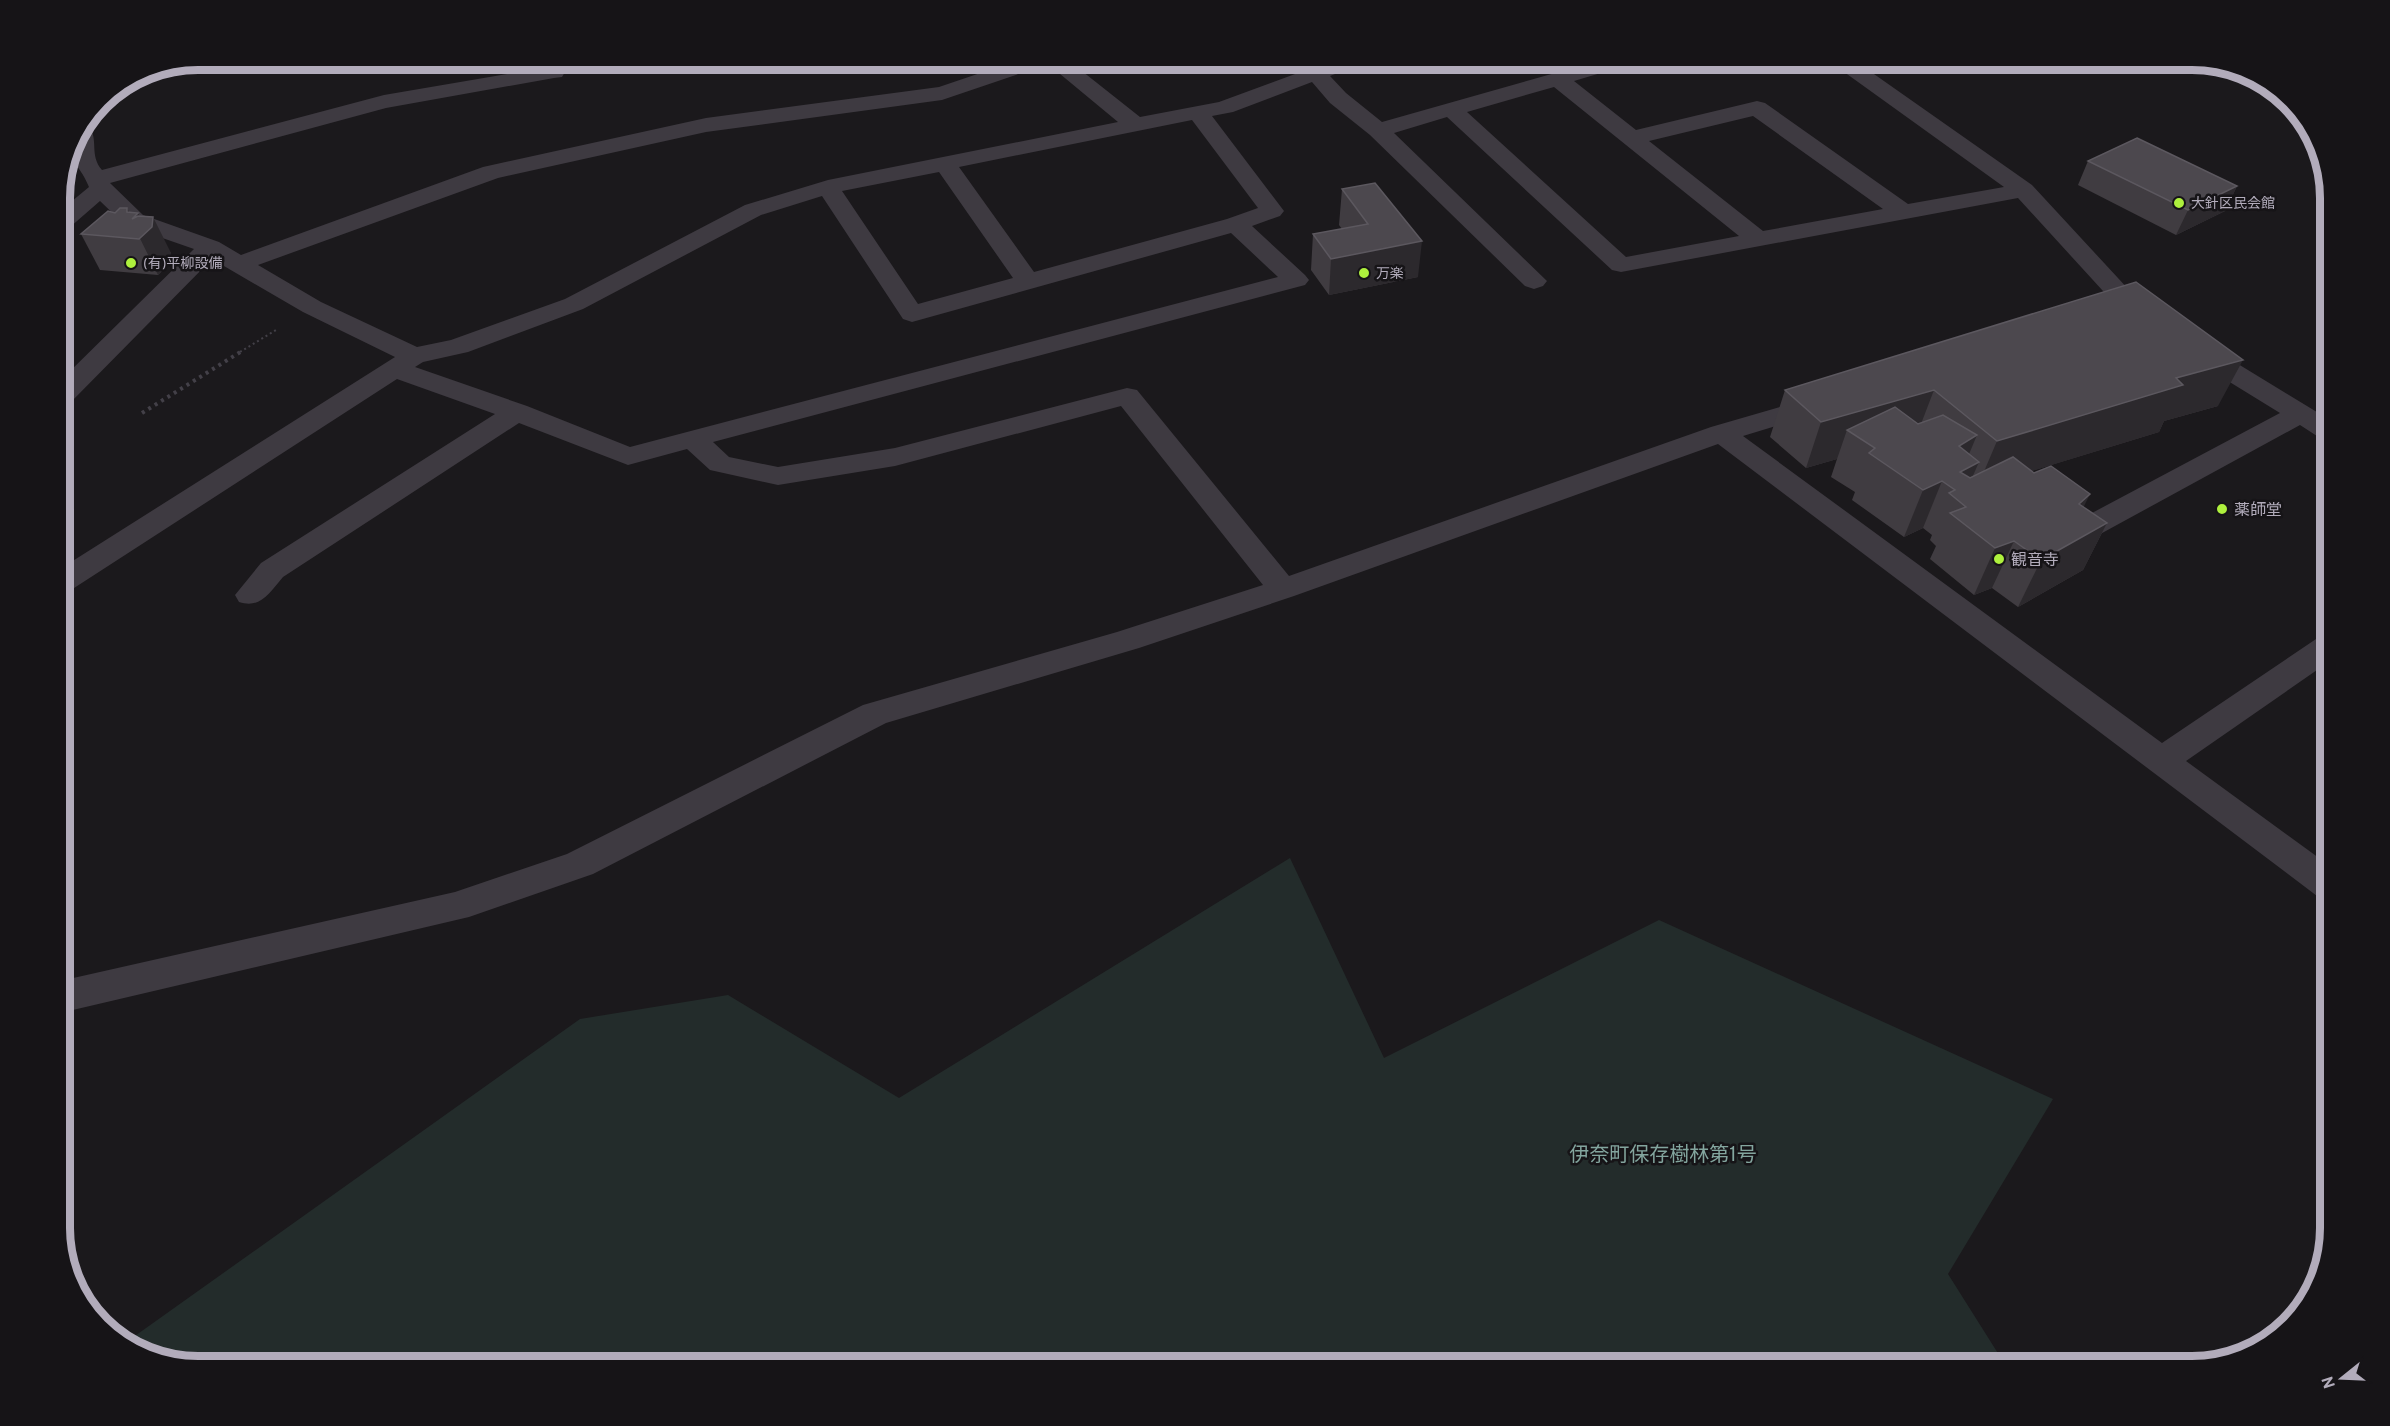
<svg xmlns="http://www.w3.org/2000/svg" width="2390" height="1426" font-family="Overpass,'Noto Sans JP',sans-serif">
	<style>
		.green { fill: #232c2b }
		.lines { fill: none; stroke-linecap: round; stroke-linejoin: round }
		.path-far1 { stroke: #434048; stroke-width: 2; stroke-dasharray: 2 3; stroke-linecap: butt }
		.path { stroke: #434048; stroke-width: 4; stroke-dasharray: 3 4.5; stroke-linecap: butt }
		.minor { fill: #3e3a41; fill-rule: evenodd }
		.wall { fill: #403c41 }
		.shaded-wall { fill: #2c292d }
		.building { fill: #4c484e; stroke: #5c585f; stroke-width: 1.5 }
		.poi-dot { fill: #aef03d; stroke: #161417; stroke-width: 2 }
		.labels { text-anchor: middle; stroke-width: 5; stroke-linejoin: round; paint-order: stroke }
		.far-poi-label { font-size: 14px; fill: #b2acbb; stroke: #161417; text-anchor: start }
		.poi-label { font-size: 16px; fill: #b2acbb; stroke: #161417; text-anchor: start }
		.near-park-label { font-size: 20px; fill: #83a59e; stroke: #161417 }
		.rim { fill: none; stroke: #b2acbb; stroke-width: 8 }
	</style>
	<rect width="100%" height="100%" fill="#1b191c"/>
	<polygon class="green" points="1290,858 1384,1058 1659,920 2053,1099 1948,1274 2006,1366 199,1366 129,1347 125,1343 580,1019 728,995 899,1098"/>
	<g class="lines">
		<polyline class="path-far1" points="240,352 276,330"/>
		<polyline class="path" points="142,413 242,351"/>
		<g class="minor">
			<path d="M1019,60H1068L1140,117L1219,102L1333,60H1364L1360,64L1330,76L1346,93L1382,122L1601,60H1635L1631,64L1574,81L1636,130L1757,101L1765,103L1908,204L2004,187L1833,64L1829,60H1854L2032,185L2142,304L2156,313L2160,318L2156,323C2142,327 2135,322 2124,314L2018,198L1621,272L1612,270L1447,117L1394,133L1547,281L1543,286L1534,289L1525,286L1370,135L1330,103L1312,82L1233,112L1212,116L1284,211L1280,216L1252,226L1305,275L1309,280L1305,285L713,442L729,457L778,467L895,448L1127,388L1137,390L1289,576L1711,427L1818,396L1828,398L1832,404L1828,410L1743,436L2162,743L2319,637L2330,634V661L2186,761L2330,866V900L2317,896L1718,444L1294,596L1139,648L886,723L593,874L469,917L60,1013V981L455,892L567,854L863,705L1117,632L1263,585L1121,406L895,466L778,485L710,470L687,449L628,465L519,423L283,577C269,593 261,609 239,602L235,595L261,563L495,414L397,379L71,590L60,593V569L395,357L303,312L212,259L70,403L60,405V381L194,249L125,225L100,201L69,228L60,230V211L89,187C76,155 59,164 84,125L89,126C99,140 89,155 102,170L384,95L554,66L562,67L565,72L562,77L554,78L386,108L110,183L143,215L219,242L241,255L483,167L706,118L939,87ZM1048,64L1118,122L828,180L745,205L565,299L451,340L417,347L321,302L258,265L498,178L706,132L942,100ZM1554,87L1739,236L1626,257L1467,112ZM1753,116L1883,209L1763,231L1649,141ZM1192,120L1258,208L1227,219L1034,272L959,167ZM939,172L1013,278L918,304L842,191ZM822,196L903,319L912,322L1231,233L1278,277L630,447L527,406L415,367L423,362L468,352L583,309L761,215Z"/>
			<polygon points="2198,343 2207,345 2330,420 2330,441 2320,438 2300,425 2082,544 2071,547 2060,544 2056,537 2060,530 2280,413 2189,357 2185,351 2189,345"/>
		</g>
	</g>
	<g class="wall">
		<polygon points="2088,161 2237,186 2225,211 2176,235 2078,185"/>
		<polygon points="1342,189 1418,277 1329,295 1311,270 1313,234 1342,229 1339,225"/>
		<polygon points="129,212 138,213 171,253 170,263 158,275 100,270 81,234"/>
		<polygon points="2136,282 2218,406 2164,421 2159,432 2031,471 2107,523 2083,570 2018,607 1992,588 1974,595 1930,559 1936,546 1930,540 1932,535 1923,528 1904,537 1852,500 1855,492 1831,477 1837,459 1806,468 1770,437 1785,390"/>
	</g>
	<g class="shaded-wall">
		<polygon points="2237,186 2225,211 2176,235 2188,210"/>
		<polygon points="127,208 132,218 138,213 147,231 153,217 171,253 170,263 158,275 127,212"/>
		<polygon points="1422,241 1418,277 1329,295 1331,259"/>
		<polygon points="2243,360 2218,406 2164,421 2159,432 1977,488 1997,441 2176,378"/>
		<polygon points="1934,390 1916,437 1875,448 1847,430 1837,459 1806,468 1821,422"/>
		<polygon points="1977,435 1962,471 1979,462 1961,503 1955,490 1959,446"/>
		<polygon points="1942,481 1923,528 1904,537 1923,490"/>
		<polygon points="2090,494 2067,541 2079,504"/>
		<polygon points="2107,523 2083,570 2018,607 2041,560"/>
		<polygon points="2014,541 1992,588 1974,595 1995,548"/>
	</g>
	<g class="building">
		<polygon points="2137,138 2237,186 2188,210 2088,161"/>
		<polygon points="1375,183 1422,241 1331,259 1313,234 1368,224 1342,189"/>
		<polygon points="120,208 127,208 127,212 138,213 132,219 138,216 153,217 152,227 139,239 81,234 108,211 115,213"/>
		<polygon points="2136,282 2243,360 2176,378 2183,385 1997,441 1934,390 1821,422 1785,390"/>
		<polygon points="1895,407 1918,424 1943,415 1977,435 1959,446 1979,462 1960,472 1970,478 2013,457 2034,473 2051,466 2090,494 2079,504 2107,523 2041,560 2014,541 1995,548 1950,513 1966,507 1949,493 1955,490 1942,481 1923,490 1869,453 1875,448 1847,430"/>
	</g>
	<g class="poi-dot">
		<circle cx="2179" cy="203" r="6"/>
		<circle cx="131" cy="263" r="6"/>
		<circle cx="1364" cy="273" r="6"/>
		<circle cx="2222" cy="509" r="6"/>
		<circle cx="1999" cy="559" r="6"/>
	</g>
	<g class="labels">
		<g class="far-poi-label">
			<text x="2191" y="208">大針区民会館</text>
			<text x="143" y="268">(有)平柳設備</text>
			<text x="1376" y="278">万楽</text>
		</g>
		<g class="poi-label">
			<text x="2234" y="515">薬師堂</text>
			<text x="2011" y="565">観音寺</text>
		</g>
		<g class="near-park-label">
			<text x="1663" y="1161">伊奈町保存樹林第1号</text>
		</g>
	</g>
	<path d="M0 0H2390V1426H0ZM198 70H2192A128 128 0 0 1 2320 198V1228A128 128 0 0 1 2192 1356H198A128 128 0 0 1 70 1228V198A128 128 0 0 1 198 70Z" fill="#161417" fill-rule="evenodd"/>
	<path class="rim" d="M198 70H2192A128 128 0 0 1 2320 198V1228A128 128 0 0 1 2192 1356H198A128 128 0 0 1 70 1228V198A128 128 0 0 1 198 70Z"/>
	<g transform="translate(2342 1378) rotate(252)" stroke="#161417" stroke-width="4.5" paint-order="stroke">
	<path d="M0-4.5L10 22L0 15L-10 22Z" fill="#b2acbb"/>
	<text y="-9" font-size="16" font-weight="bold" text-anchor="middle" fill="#b2acbb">N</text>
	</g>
</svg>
